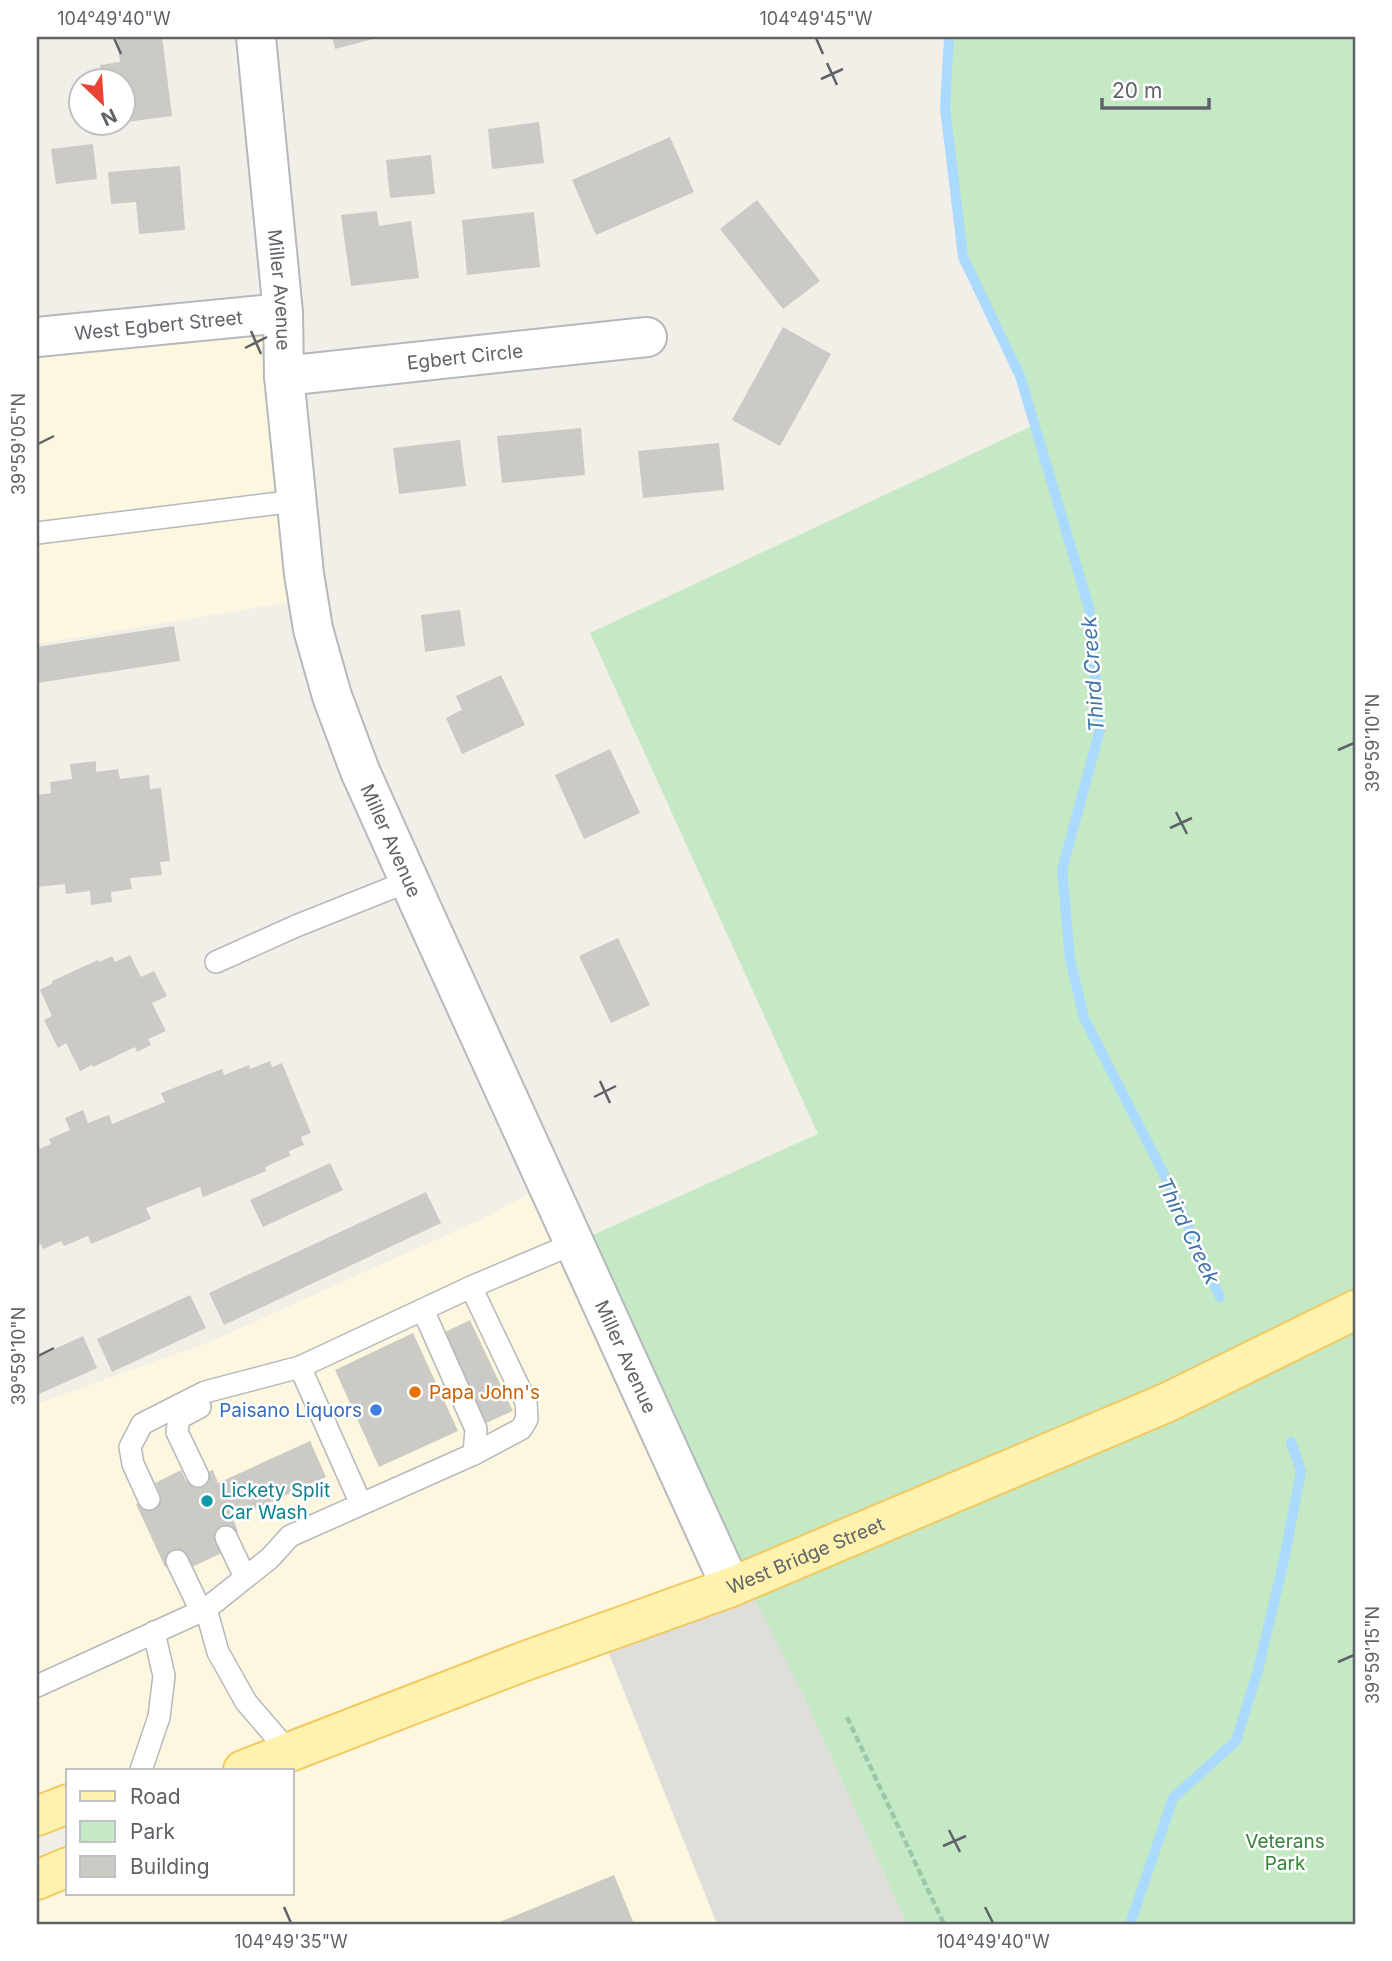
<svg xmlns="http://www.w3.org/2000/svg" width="1392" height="1961" font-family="Inter,sans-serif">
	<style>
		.commercial { fill: #fef7e0 }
		.industrial { fill: #e0deda }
		.green { fill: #c5e8c5 }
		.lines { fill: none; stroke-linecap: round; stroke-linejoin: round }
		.stream { stroke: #aadaff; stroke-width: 10 }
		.building { fill: #cccac5 }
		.lane-casing { stroke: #b5b8bc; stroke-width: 24 }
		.street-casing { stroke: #b5b8bc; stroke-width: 42 }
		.primary-casing { stroke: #f2c960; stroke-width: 42 }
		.path { stroke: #9cc7a9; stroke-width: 4.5; stroke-dasharray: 7 3.5; stroke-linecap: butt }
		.lane { stroke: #fff; stroke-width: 21 }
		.street { stroke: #fff; stroke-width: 38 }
		.primary { stroke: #fff2af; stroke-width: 38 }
		.ticks { fill: none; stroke: #5f6368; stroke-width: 2.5 }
		.food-dot { fill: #e8710a; stroke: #fff; stroke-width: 2.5 }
		.shop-dot { fill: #3f7fe0; stroke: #fff; stroke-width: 2.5 }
		.culture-dot { fill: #0f9aa8; stroke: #fff; stroke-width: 2.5 }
		.labels { text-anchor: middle; stroke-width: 5; stroke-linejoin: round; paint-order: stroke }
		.street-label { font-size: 19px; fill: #5f6368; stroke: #fff }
		.food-label { font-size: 19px; fill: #c56008; stroke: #fff; text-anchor: start }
		.shop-label { font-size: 19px; fill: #366cbe; stroke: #fff; text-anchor: end }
		.culture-label { font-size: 19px; fill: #0d838f; stroke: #fff; text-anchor: start }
		.park-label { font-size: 19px; fill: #348238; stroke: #fff }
		.water-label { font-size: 21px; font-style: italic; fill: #4174aa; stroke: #fff }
		.neatline { fill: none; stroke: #5f6368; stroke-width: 2.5 }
		.ticks-label { font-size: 18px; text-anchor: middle; fill: #5f6368 }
	</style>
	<rect width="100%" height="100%" fill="#f1efe8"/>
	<g class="commercial">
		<polygon points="283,313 308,599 37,644 37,337"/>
		<polygon points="548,1184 731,1587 602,1634 717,1924 37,1924 37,1880 68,1867 68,1893 292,1893 292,1770 68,1770 68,1804 37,1816 37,1404 212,1341 482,1219"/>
	</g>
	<polygon class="industrial" points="746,1581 804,1697 907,1924 717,1924 601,1634"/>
	<polygon class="green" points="949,37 1355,37 1355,1924 907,1924 804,1697 575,1243 818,1134 590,633 1034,425 1020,376 963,257 945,108"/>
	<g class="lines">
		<g class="stream">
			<polyline points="949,37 945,108 963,257 1020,376 1089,608 1100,729 1062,870 1070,959 1084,1018 1173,1192 1220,1297"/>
			<polyline points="1130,1924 1173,1798 1236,1741 1258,1670 1284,1560 1301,1471 1291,1442"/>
		</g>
	</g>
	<g class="building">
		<polygon points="117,37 162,37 172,116 126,122 122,80 102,80 100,65 120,62"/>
		<polygon points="332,37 377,37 377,38 335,49"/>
		<polygon points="539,122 544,163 492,169 488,129"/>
		<polygon points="670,137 694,192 596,235 572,180"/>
		<polygon points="93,144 97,179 56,184 51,149"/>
		<polygon points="431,155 435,194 390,198 386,160"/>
		<polygon points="180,166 185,230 139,234 136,202 111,204 108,172"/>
		<polygon points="757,200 820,281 783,309 720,229"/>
		<polygon points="377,211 379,226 411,221 419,278 351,286 341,215"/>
		<polygon points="534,212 540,267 467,275 462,220"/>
		<polygon points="783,327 831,354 780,446 732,420"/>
		<polygon points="581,428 585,475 502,483 497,436"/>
		<polygon points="460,440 466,486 399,494 393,448"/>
		<polygon points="719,443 724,490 643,498 638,451"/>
		<polygon points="460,610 465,646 425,652 421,615"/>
		<polygon points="174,626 180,661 37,683 37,647"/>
		<polygon points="501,675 525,725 462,754 446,718 462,710 456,696"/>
		<polygon points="610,749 640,813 584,839 555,775"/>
		<polygon points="96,761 96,772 118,769 120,779 149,775 150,789 161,788 170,861 160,862 162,875 130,878 132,889 111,892 112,902 91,905 90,891 66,894 65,884 37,887 37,795 51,793 50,782 72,779 70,764"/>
		<polygon points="618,938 650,1005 611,1023 579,956"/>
		<polygon points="130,955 141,977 154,971 167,996 152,1003 166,1031 148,1039 151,1045 137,1052 135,1047 93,1067 92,1065 80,1071 66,1043 58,1048 44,1020 52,1016 40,990 53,983 52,981 98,960 99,962 112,956 115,962"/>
		<polygon points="270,1061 272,1067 282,1063 311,1133 301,1137 304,1145 289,1151 290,1156 265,1167 266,1171 203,1197 200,1187 146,1208 151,1219 91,1244 88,1236 64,1246 61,1241 43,1249 41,1244 37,1245 37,1150 51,1144 49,1139 70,1130 65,1118 83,1110 88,1123 109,1115 112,1124 165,1102 161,1093 222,1069 224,1075 249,1065 250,1069"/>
		<polygon points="330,1163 343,1190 263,1227 250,1200"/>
		<polygon points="426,1192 441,1223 224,1325 209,1293"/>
		<polygon points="190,1295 206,1328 112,1372 97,1339"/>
		<polygon points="470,1320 513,1411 486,1423 443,1333"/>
		<polygon points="413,1333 458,1431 379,1467 335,1370"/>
		<polygon points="83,1336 97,1368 37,1395 37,1357"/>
		<polygon points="310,1441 326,1477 233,1519 238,1531 216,1541 222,1553 192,1567 187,1556 165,1567 136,1504 160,1494 155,1483 181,1470 186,1481 213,1470 218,1483"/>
		<polygon points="614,1875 634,1924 495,1924"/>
	</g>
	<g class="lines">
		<defs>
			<g id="lane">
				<polyline points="37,533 296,501"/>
				<polyline points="216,962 296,926 409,881"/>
				<polyline points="423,1310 476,1429 474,1454"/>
				<polyline points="300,1367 361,1504"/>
				<polyline points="198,1476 177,1432 179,1418 200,1407"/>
				<polyline points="149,1499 133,1464 130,1447 142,1424 205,1392 300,1367 471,1287 575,1243"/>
				<polyline points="226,1537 245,1577"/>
				<polyline points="177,1561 201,1611"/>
				<polyline points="206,1609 218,1652 246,1702 289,1752"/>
				<polyline points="37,1686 206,1609 270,1558 290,1536 474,1454 521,1429 527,1419 526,1402 471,1287"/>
				<polyline points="141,1770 159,1717 164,1676 154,1632"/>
			</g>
			<g id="street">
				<path id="s1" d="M256,37L283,313L284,376L304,574L313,629L332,696L360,771L421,907L731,1587"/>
				<path id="s2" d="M37,337L283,313"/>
				<path id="s3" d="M284,376L647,337"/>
			</g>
			<g id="primary">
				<path id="s4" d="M243,1770L525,1661L731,1587L1166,1403L1355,1310"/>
				<polyline points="37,1816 68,1804"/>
				<polyline points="37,1880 68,1867"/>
			</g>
		</defs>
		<use href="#lane" class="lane-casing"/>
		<use href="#street" class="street-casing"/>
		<use href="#primary" class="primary-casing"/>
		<polyline class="path" points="847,1717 944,1924"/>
		<use href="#lane" class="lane"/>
		<use href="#street" class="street"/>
		<use href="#primary" class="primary"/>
	</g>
	<path class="ticks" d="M114,38L121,54M816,38L823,54M827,63L837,85M821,79L843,69M251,331L261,354M245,348L267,337M38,444L54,436M1338,750L1354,743M1176,812L1187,834M1170,828L1192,818M600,1081L610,1103M594,1097L616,1086M38,1356L54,1348M1338,1662L1354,1655M949,1830L960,1852M943,1846L966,1836M284,1907L291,1923M985,1907L993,1923"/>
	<circle class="food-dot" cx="415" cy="1392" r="7"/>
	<circle class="shop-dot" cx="376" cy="1410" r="7"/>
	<circle class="culture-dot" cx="207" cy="1501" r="7"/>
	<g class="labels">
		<g class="street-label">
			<text dy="7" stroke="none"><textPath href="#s1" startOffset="254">Miller Avenue</textPath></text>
			<text dy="7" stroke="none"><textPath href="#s2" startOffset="122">West Egbert Street</textPath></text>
			<text dy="7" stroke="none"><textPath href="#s3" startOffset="182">Egbert Circle</textPath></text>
			<text dy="7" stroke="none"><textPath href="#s1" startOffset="821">Miller Avenue</textPath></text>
			<text dy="7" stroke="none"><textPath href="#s1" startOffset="1388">Miller Avenue</textPath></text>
			<text dy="7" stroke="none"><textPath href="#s4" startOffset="602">West Bridge Street</textPath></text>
		</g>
		<g class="food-label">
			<text x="429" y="1399">Papa John's</text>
		</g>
		<g class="shop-label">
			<text x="362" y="1417">Paisano Liquors</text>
		</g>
		<g class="culture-label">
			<text x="221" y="1497">Lickety Split<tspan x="221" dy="22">Car Wash</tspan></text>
		</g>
		<g class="park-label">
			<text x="1285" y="1848">Veterans<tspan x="1285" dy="22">Park</tspan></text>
		</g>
		<g class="water-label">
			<text transform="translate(1093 674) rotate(-94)" y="7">Third Creek</text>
			<text transform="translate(1188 1231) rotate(64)" y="7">Third Creek</text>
		</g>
	</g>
	<rect width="1392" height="1961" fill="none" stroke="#ffffff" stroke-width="77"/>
	<rect x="66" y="1769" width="228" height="126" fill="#ffffff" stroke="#bfc1c3" stroke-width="2"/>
	<rect x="80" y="1791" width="35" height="10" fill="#fff2af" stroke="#bfc1c3" stroke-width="2"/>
	<text x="130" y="1804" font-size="21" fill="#5f6368">Road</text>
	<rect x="80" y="1821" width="35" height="21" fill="#c5e8c5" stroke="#bfc1c3" stroke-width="2"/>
	<text x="130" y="1839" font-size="21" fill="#5f6368">Park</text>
	<rect x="80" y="1856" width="35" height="21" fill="#cccac5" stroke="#bfc1c3" stroke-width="2"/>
	<text x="130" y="1874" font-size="21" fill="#5f6368">Building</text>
	<g transform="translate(102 102) rotate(155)"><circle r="33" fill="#ffffff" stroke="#bfc1c3" stroke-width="2"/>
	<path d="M0-5L12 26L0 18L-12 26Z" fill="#ea4335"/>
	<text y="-10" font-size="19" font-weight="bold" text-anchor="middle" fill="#5f6368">N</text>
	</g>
	<path d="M1102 98v10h107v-10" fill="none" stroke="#5f6368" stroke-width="3.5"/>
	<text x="1112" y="98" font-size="21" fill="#5f6368" stroke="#ffffff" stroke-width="5" paint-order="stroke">20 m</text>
	<rect x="38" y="38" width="1316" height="1885" class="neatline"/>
	<g class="ticks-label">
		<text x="114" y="25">104°49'40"W</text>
		<text x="816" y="25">104°49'45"W</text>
		<text transform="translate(19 444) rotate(-90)" y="6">39°59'05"N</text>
		<text transform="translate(1373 743) rotate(-90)" y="6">39°59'10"N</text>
		<text transform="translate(19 1356) rotate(-90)" y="6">39°59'10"N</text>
		<text transform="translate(1373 1655) rotate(-90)" y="6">39°59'15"N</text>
		<text x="291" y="1948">104°49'35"W</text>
		<text x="993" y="1948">104°49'40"W</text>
	</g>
</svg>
